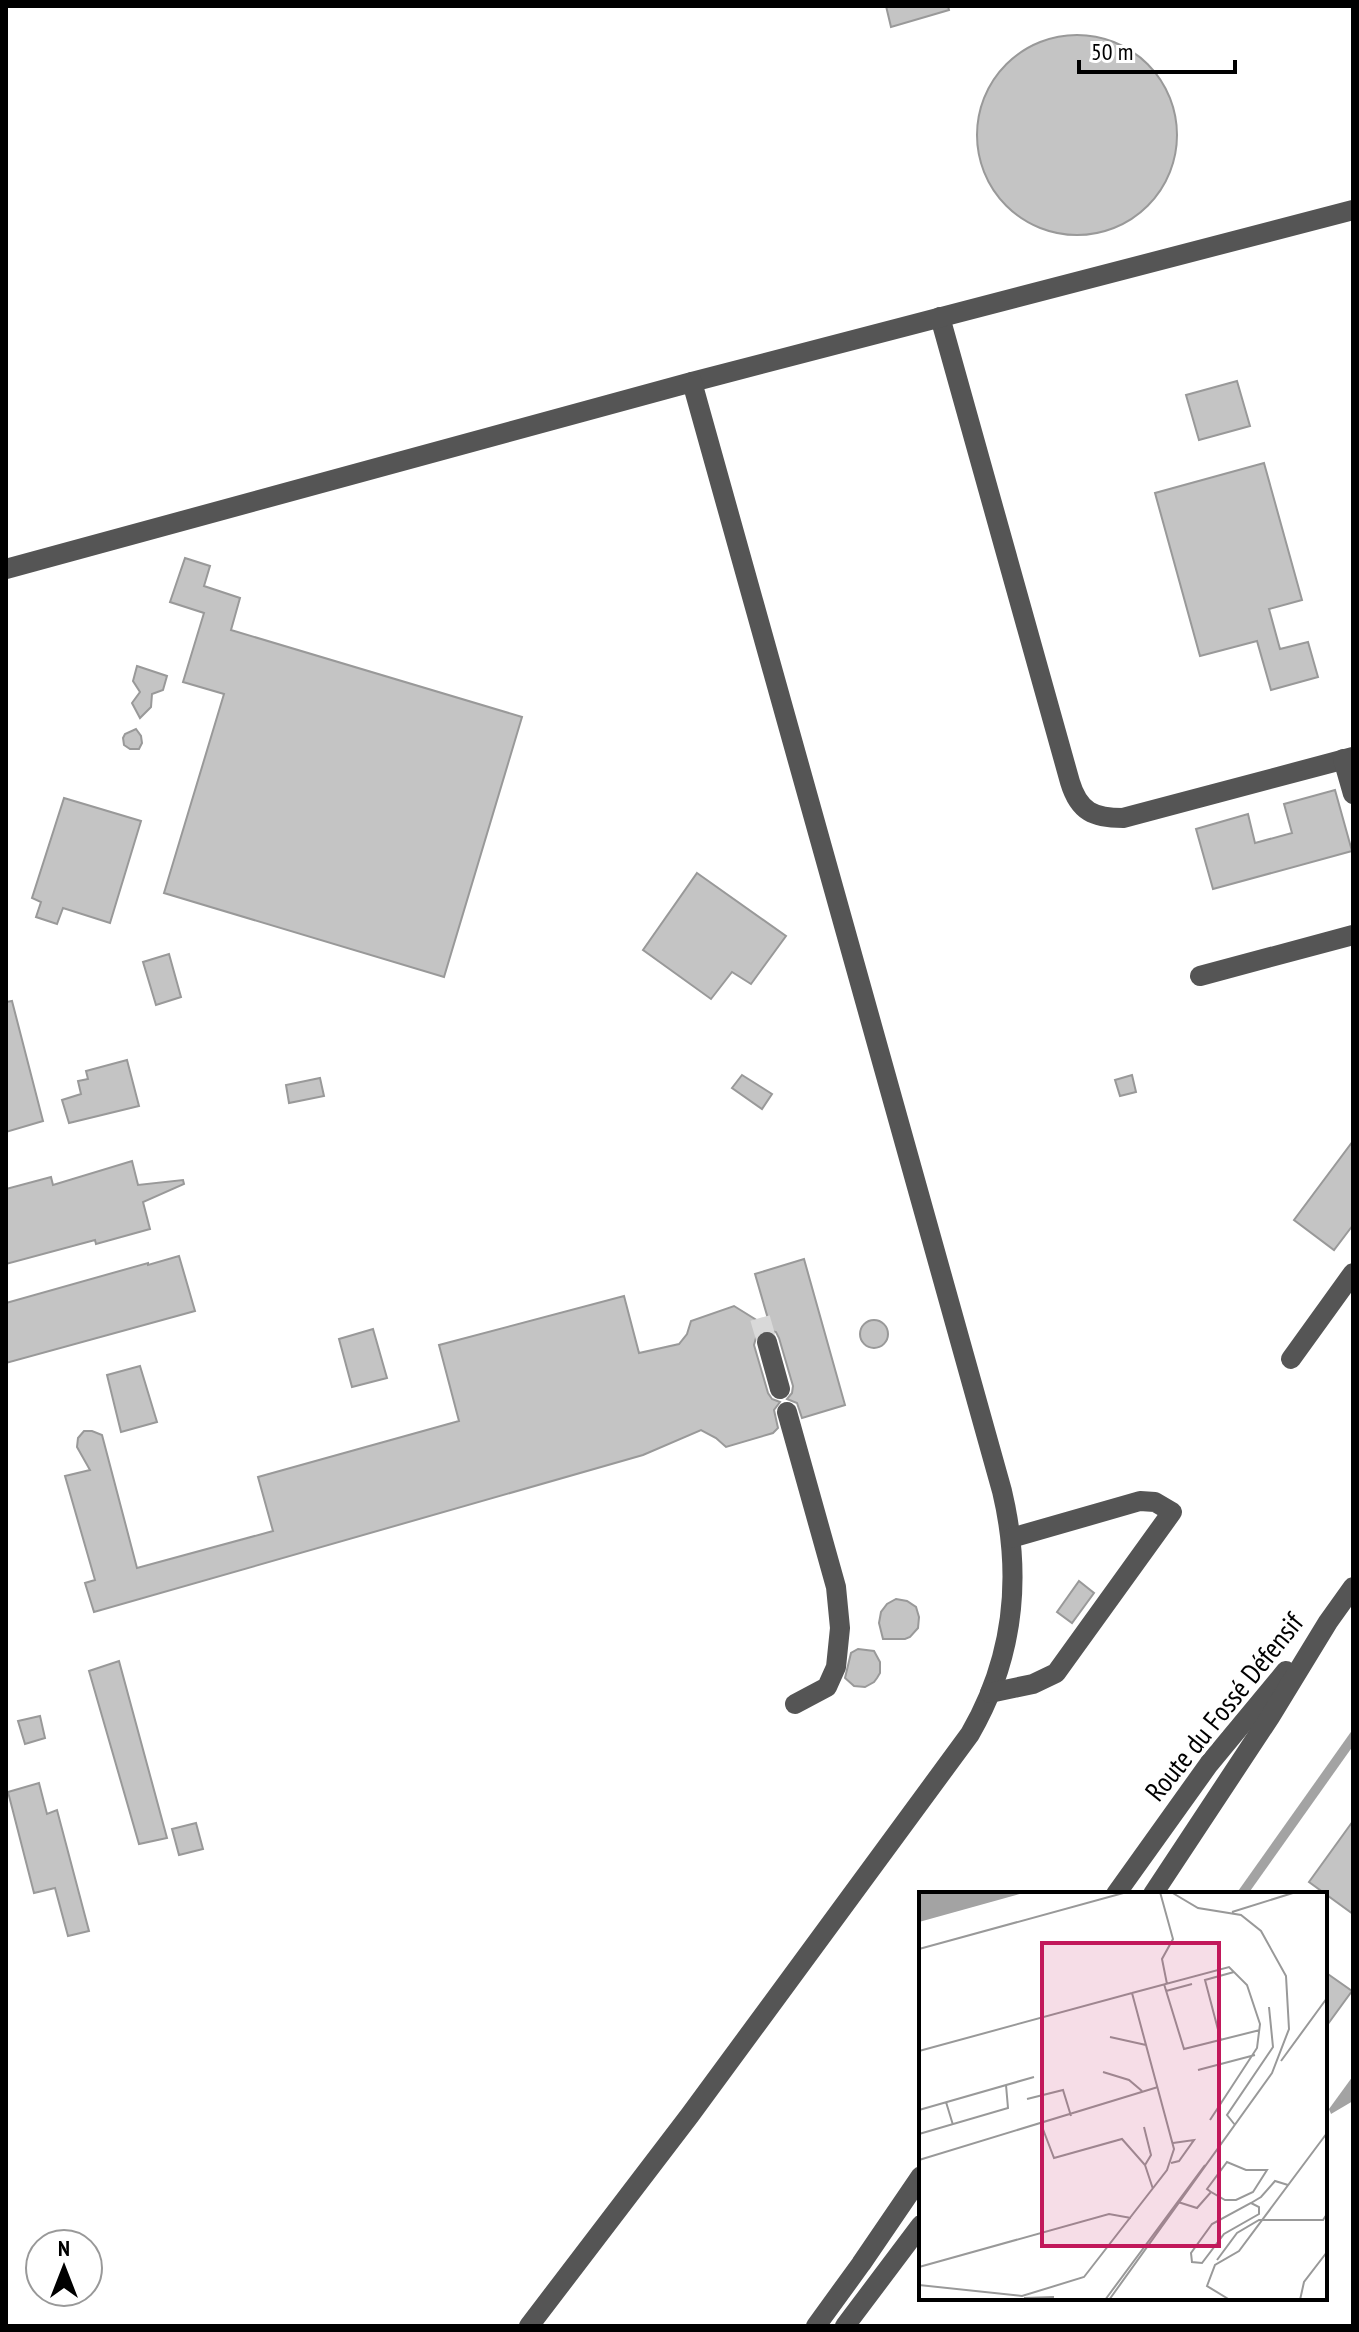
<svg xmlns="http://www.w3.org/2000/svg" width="1359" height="2332" font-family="'PT Sans Narrow',sans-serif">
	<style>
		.water { fill: #a3a3a3 }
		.building { fill: #c4c4c4; stroke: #999; stroke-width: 2 }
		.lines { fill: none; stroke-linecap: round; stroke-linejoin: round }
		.minor-tunnel { stroke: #d9d9d9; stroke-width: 20; stroke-dasharray: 20 10; stroke-linecap: butt }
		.minor { stroke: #555; stroke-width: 20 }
		.labels { text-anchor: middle; stroke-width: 8; stroke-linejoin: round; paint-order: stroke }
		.street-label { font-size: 28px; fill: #000; stroke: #fff }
		.inset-road { fill: none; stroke: #999; stroke-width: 2 }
		.view { fill: #c2185b; fill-opacity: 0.15; stroke: #c2185b; stroke-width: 4 }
		.inset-edge { fill: none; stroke: #000; stroke-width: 4 }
	</style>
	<rect width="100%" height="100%" fill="#fff"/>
	<g class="water">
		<polygon points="1353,1729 1353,1746 1248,1894 1236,1894"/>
		<polygon points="1353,2076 1353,2101 1331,2114 1329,2109"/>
	</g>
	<g class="building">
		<polygon points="886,6 948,6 949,10 891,27"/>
		<circle cx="1077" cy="135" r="100"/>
		<polygon points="1237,381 1250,426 1199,440 1186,395"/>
		<polygon points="1264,463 1302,600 1269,609 1280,649 1308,642 1318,677 1271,690 1257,641 1200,656 1155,493"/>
		<polygon points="185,558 210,566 204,586 240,598 231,630 522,717 444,977 164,893 224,694 183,682 204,613 170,602"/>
		<polygon points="137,666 167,676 163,690 152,694 151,707 140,718 132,703 140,692 133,681"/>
		<polygon points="136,729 141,736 142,743 139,749 130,749 124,745 123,738 125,734"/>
		<polygon points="1335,790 1352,851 1213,889 1196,829 1248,814 1255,843 1292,833 1284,804"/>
		<polygon points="64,798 141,821 110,923 63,908 57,924 36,917 41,902 32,898"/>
		<polygon points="697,873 786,936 751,984 732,972 711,999 643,950"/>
		<polygon points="169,954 181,997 156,1005 143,962"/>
		<polygon points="12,1001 43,1121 6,1132 6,1002"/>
		<polygon points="127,1060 139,1106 69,1123 62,1100 81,1094 78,1081 88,1079 86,1071"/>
		<polygon points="742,1075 772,1094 762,1109 732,1088"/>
		<polygon points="1132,1075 1136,1092 1120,1096 1115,1080"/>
		<polygon points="320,1078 324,1096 289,1103 286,1085"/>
		<polygon points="1353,1141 1353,1225 1334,1250 1294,1220"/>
		<polygon points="132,1161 138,1185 183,1180 184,1184 143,1202 150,1229 96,1244 95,1240 6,1264 6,1189 51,1177 53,1185"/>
		<polygon points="179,1256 195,1311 6,1363 6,1303 148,1263 148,1265"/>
		<polygon points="804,1259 845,1405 802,1418 797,1403 787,1399 792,1393 793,1386 779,1338 776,1332 764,1329 757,1334 754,1345 768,1393 772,1399 780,1402 774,1410 778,1428 773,1433 726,1447 716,1438 701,1430 643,1455 94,1612 85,1583 95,1580 65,1476 90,1470 77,1447 78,1438 84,1431 92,1431 102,1435 137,1568 273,1531 258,1477 459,1421 439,1345 624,1296 639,1353 679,1344 687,1334 691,1321 734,1306 771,1329 755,1274"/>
		<circle cx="874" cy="1334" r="14"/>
		<polygon points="373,1329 387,1378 352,1387 339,1339"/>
		<polygon points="140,1366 157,1422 121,1432 107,1375"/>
		<polygon points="1079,1581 1094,1593 1072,1623 1057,1612"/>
		<polygon points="896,1599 907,1601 916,1607 919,1617 918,1628 910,1637 905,1639 883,1639 879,1623 881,1612 887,1604"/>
		<polygon points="858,1649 874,1651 880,1662 880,1673 877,1678 874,1682 865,1687 854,1686 845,1678 851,1653"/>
		<polygon points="119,1661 167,1838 139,1844 89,1671"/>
		<polygon points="40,1716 45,1738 25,1744 18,1721"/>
		<polygon points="39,1783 47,1814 57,1810 89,1931 68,1936 55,1888 34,1893 8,1792"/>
		<polygon points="1353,1821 1353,1914 1309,1882"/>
		<polygon points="196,1823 203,1849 179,1855 172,1829"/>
		<polygon points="1325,1972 1352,1991 1325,2028"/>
	</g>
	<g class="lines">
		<polyline class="minor-tunnel" points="760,1318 767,1342"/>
		<g class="minor">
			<path d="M940,317L1070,782C1079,812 1094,818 1123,818L1353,757"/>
			<polyline points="692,382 1353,210"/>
			<path d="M6,569L692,382L1002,1491C1022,1575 1014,1658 970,1734L690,2115L529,2326"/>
			<polyline points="1343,759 1353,794"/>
			<polyline points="1200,976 1353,935"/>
			<polyline points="767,1342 780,1389"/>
			<polyline points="1291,1359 1353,1273"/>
			<polyline points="787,1412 836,1587 840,1628 836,1667 827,1687 795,1704"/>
			<polyline points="990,1693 1033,1684 1056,1673 1172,1512 1155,1502 1140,1501 1011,1538"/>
			<polyline points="1116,1894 1209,1764 1286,1671"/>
			<polyline points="1153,1894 1270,1717 1328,1622 1353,1587"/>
			<polyline points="816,2326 861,2264 921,2176"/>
			<polyline points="845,2326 921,2225"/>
		</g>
	</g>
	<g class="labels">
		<g class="street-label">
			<text transform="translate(1224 1707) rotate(-51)" y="10">Route du Fossé Défensif</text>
		</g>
	</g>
	<g transform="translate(919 1892)">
		<rect width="408" height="408" fill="#fff"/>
		<path d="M0,0H108L0,30Z" fill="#a3a3a3"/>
		<path class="inset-road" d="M241,0L254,47L243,67L248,92M313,20L377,0M0,57L208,0M245,92L265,157L341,138M247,99L273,92M213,101L310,75L328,93L341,132L338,156L291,228M191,145L227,153M302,149L286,88L315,80M0,159L213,101L255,257L248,278L165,385L103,404L0,393M362,169L408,106M279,178L336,163M184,180L210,188L223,199M108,207L144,198L152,224M27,210L34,233M0,218L115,185M122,232L135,266L203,247L226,273L234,297M316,233L308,223L354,155L350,115M225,235L232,263L226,273M0,242L89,216L87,193M0,268L239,195M252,271L260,269L275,248L254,251M259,310L278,316L292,300L306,308H317L334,300L348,278H327L308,270L288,297L292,300M332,311L340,315V322L305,342L283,371L273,370L272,361L293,332L332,311L342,305L356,289L369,293M298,368L318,341L340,328H404L408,322M0,375L190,322L212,326M105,406L135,405M186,408L286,273M190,408L353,181L370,137L367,84L342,39L322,23L279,16L252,0M311,408L288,394L296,373L320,359L408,241M381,408L385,390L408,360"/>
		<path class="view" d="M123,51H300V354H123Z"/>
		<rect width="408" height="408" class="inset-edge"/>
	</g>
	<rect width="1359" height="2332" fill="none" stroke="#000000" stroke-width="16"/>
	<g transform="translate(64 2268)"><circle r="38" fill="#ffffff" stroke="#999999" stroke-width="2"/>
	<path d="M0-6L14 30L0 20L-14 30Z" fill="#000000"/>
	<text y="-12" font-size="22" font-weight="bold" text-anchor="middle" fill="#000000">N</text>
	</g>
	<path d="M1079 60v12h156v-12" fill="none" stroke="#000000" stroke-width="4"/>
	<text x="1091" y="60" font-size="24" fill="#000000" stroke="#ffffff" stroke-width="6" paint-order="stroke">50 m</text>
</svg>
